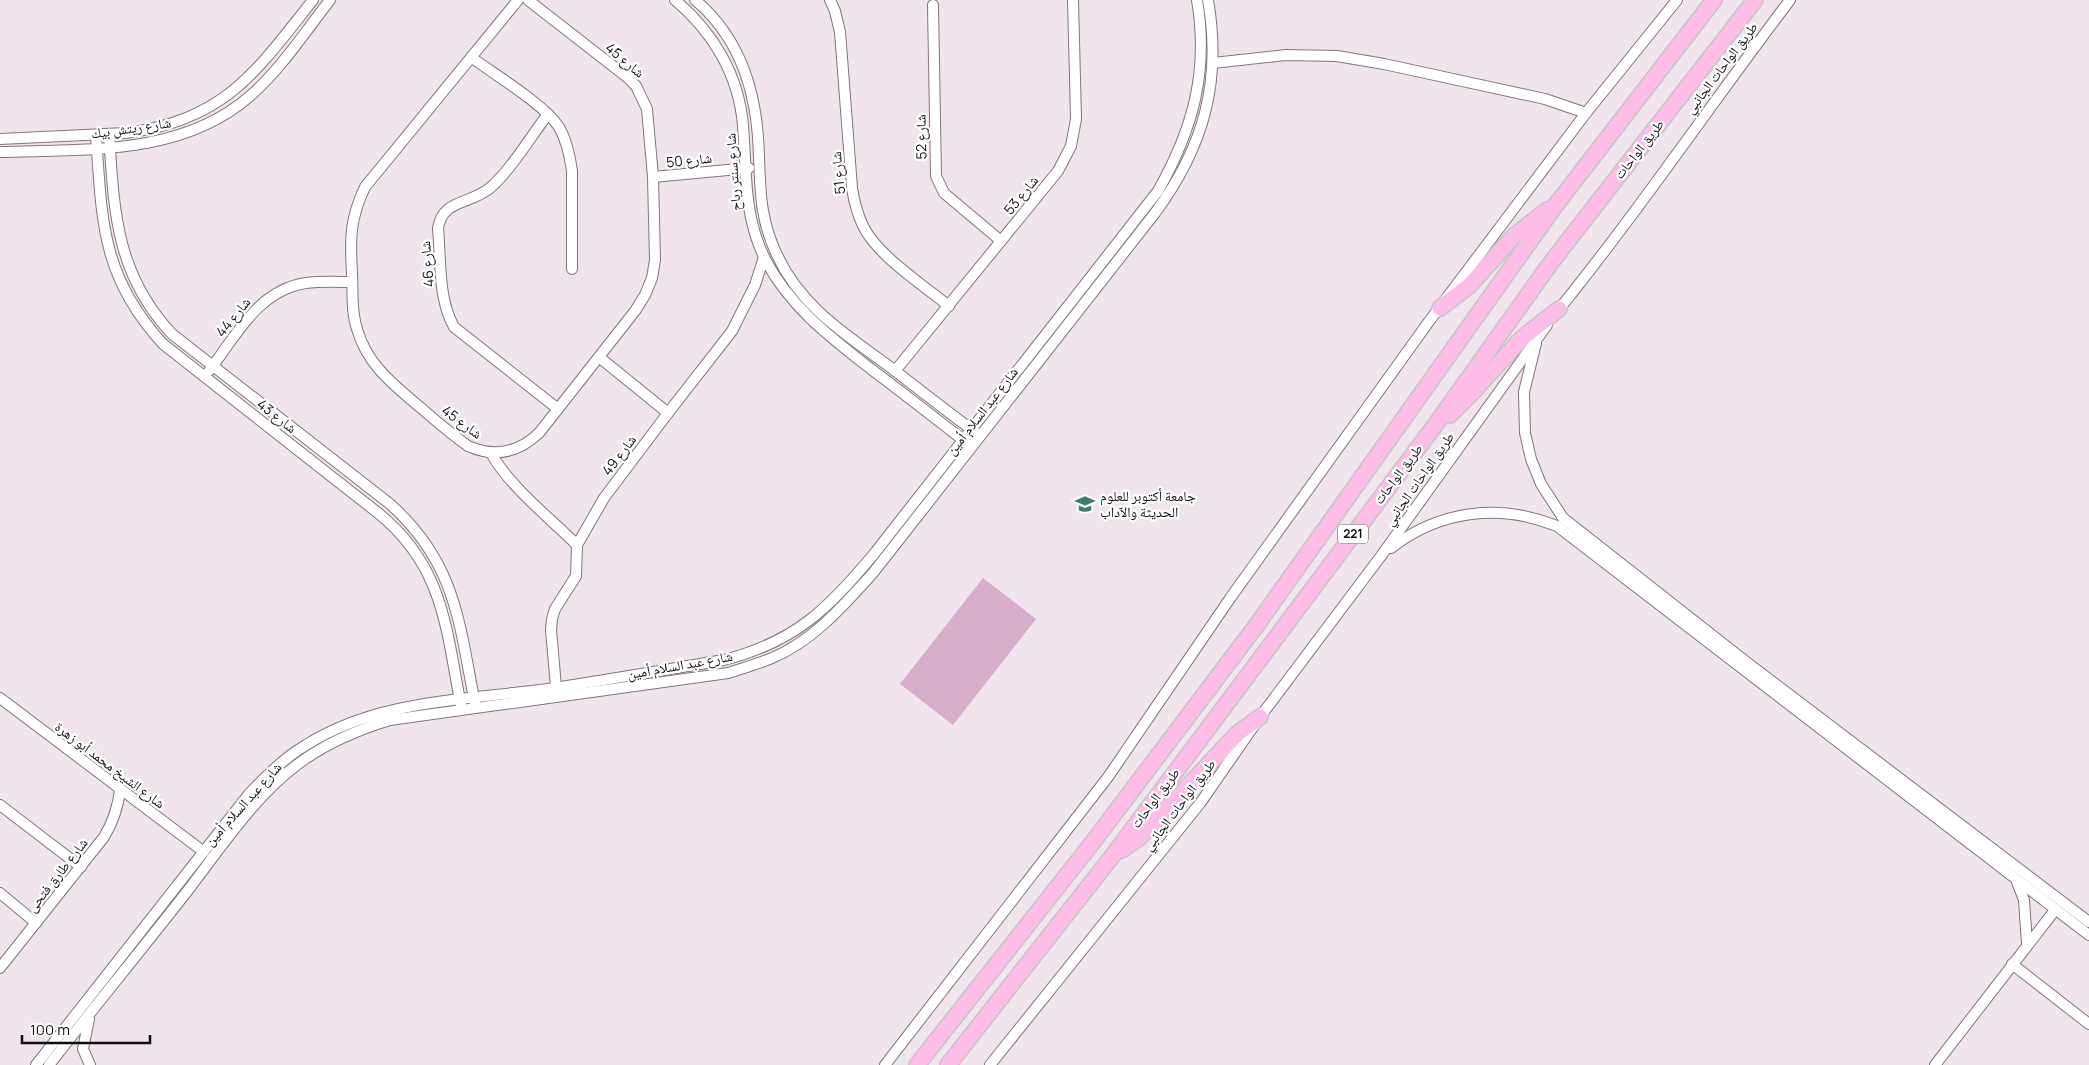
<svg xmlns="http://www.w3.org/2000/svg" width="2089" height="1065" font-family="Manrope,'Noto Naskh Arabic',sans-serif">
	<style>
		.green { fill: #d7aec9 }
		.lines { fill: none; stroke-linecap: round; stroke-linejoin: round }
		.minor-casing { stroke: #80767c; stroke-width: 12 }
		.highway-casing { stroke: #c6c5c6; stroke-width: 18 }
		.minor { stroke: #fff; stroke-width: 10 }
		.highway { stroke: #febce8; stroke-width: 15 }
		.labels { text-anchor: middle; stroke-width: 4.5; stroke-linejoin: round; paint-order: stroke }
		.shield { fill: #fff; stroke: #585658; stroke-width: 1 }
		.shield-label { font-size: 12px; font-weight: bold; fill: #110e10 }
		.street-label { font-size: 14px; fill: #110e10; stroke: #fff }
		.poi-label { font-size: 14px; fill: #110e10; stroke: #fff; text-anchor: start }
	</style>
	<rect width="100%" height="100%" fill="#f0e5ec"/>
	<polygon class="green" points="983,578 1036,619 953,725 900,684"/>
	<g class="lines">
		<defs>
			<g id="minor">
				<path d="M518,0L365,187C350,218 350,239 352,273C353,291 351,311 357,329C367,365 394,385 421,408C436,421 451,434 468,446C495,458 518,453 539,433L635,311L645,295L652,278L655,260L653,177L647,109L636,86L627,77L528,0"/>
				<path d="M675,0C713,32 739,75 743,126C747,173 743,214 765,259C789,306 830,337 871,369C903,393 935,418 967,443"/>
				<path d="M695,0C736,34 754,84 758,137C761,181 757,213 777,255C802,309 849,336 894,370C921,391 948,412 975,432"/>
				<path d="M830,0L835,11L840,32L852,188C854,201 857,213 863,226C877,255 923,285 949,306"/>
				<polyline points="933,5 936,176 944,193 1001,241"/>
				<path d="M471,57C495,75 544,104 559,127C567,141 570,156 572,171V269"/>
				<polyline points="1213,63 1286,55 1337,56 1384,64 1545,99 1586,113"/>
				<path d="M548,114C531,136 511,170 490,188C469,205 443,199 438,228C441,260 438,299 454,327L558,409"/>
				<path d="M109,134C114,212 116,274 172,334L390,504C456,563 459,622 475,704"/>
				<path d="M96,135C102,221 101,276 163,344L378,513C444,566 446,629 461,706"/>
				<path d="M0,139L126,133C225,120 255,73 313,0"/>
				<path d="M0,152C85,149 182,156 250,96C281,69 305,32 330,0"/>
				<polyline points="653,177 749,168"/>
				<path d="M1556,313C1638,212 1711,104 1790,0"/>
				<polyline points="1536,343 1524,392 1525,433 1531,459 1541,484 1563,518 1745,661 2089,922"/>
				<polyline points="599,357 668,413"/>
				<path d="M209,371C236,336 258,290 306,283C321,281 337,282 352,282"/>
				<polyline points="895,371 1058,171 1071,146 1076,119 1073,0"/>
				<path d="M491,453C509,486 550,518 577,545"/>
				<path d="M1391,548C1440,510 1500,503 1557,526L2089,935"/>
				<polyline points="556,687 551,630 552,619 555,609 576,576 577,545 604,498 668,413 732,331 755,285 764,257"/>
				<polyline points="0,698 204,852"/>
				<polyline points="0,805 81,867"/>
				<polyline points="2017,882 2024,900 2027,944"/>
				<polyline points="0,893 36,923"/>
				<polyline points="2012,964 2089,1024"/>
				<path d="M0,968L104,837C113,822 118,808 120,790"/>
				<polyline points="89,1019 83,1049 90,1065"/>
				<path d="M36,1065L249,794C266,776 284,758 306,745C376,701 461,700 540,690C601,681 663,670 724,660C795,642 828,609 874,554L1158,191C1193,129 1209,71 1197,0"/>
				<path d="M49,1065C95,1006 143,948 189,889C221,847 255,796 298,764C326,743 357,730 390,720L728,673C743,668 758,664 772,658C813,641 844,605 873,573L1155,213C1204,147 1222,81 1208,0"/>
				<polyline points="885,1065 1108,777 1231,597 1430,320 1586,113 1677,0"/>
				<polyline points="990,1065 1201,802 1260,717 1381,556 1547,325"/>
				<polyline points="1935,1065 2055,910"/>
			</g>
			<g id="highway">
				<polyline points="1440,308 1469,286 1514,236 1547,210"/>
				<polyline points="1450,415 1470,395 1522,338 1559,309"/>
				<polyline points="1122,850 1139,838 1238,733 1260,717"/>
				<polyline points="917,1065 1093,842 1256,626 1555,206 1714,0"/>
				<polyline points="948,1065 1114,854 1433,428 1550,264 1755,0"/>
			</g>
		</defs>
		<use href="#minor" class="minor-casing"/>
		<use href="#highway" class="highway-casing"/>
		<use href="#minor" class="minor"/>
		<use href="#highway" class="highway"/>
	</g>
	<defs>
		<symbol id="university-bare" viewBox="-9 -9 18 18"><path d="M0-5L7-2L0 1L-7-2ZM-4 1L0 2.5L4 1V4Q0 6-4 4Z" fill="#3b7c6b" stroke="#fff" stroke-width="2.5" paint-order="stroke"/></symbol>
	</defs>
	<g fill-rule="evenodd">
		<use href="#university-bare" x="1071" y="490" width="28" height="28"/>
	</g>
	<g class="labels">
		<rect class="shield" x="1338" y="524.5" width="30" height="19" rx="4"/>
		<g class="shield-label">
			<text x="1353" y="538">221</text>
		</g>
		<g class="street-label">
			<text transform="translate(625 60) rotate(40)" y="5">شارع 45</text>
			<text transform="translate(1721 68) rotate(-53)" y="5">طريق الواحات الجانبي</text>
			<text transform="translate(131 128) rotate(-8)" y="5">شارع ريتش بيك</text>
			<text transform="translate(921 137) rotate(-91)" y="5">شارع 52</text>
			<text transform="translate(1639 149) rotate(-52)" y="5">طريق الواحات</text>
			<text transform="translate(689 160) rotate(-6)" y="5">شارع 50</text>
			<text transform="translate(733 172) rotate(-94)" y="5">شارع سنتر رباح</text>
			<text transform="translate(838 173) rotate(-96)" y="5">شارع 51</text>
			<text transform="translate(1021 195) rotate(-51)" y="5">شارع 53</text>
			<text transform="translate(427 264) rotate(-95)" y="5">شارع 46</text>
			<text transform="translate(233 317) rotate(-51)" y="5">شارع 44</text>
			<text transform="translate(982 411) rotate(-52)" y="5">شارع عبد السلام أمين</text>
			<text transform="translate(277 416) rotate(38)" y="5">شارع 43</text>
			<text transform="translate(462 422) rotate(36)" y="5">شارع 45</text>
			<text transform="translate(619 455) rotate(-53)" y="5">شارع 49</text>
			<text transform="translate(1398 474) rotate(-53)" y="5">طريق الواحات</text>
			<text transform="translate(1419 479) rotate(-55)" y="5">طريق الواحات الجانبي</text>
			<text transform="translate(680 665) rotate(-10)" y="5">شارع عبد السلام أمين</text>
			<text transform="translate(110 765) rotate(37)" y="5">شارع الشيخ محمد أبو زهرة</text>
			<text transform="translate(1155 798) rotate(-53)" y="5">طريق الواحات</text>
			<text transform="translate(243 804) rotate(-48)" y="5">شارع عبد السلام أمين</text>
			<text transform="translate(1179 805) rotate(-53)" y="5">طريق الواحات الجانبي</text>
			<text transform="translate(57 875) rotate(-52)" y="5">شارع طارق فتحى</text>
		</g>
		<g class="poi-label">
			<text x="1100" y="501">جامعة أكتوبر للعلوم<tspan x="1100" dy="16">الحديثة والآداب</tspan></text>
		</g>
	</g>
	<path d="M22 1035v8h128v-8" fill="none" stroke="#110e10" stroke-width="2.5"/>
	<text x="30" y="1035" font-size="15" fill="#110e10" stroke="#ffffff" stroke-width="4" paint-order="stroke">100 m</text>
</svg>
